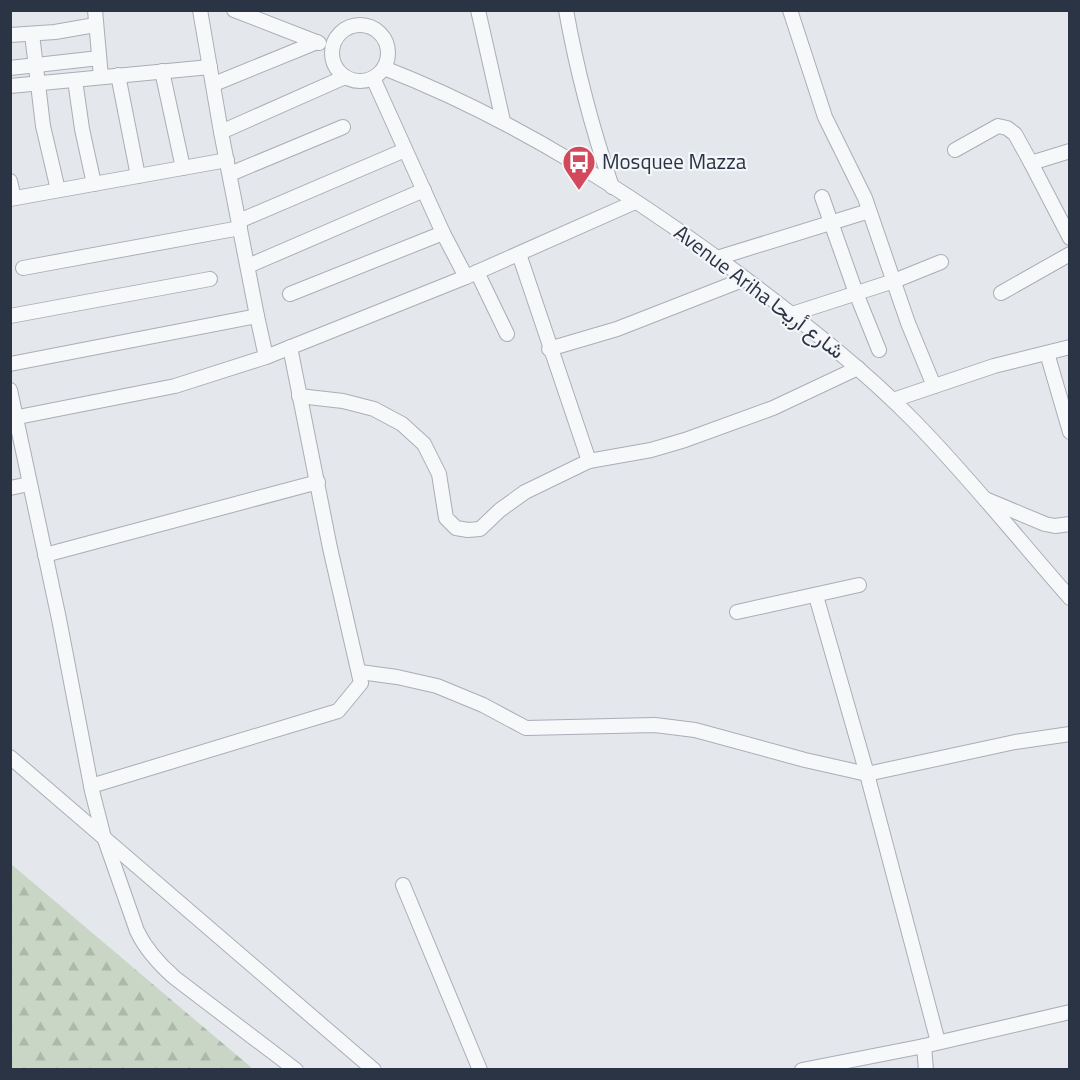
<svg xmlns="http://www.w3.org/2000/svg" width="1080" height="1080" font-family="'Titillium Web',Vazirmatn,sans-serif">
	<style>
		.forest { fill: url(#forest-firs) }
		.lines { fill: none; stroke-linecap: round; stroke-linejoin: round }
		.minor-casing { stroke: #a9aeb7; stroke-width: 16 }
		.minor { stroke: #f7f8fa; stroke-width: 14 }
		.labels { text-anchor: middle; stroke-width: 4.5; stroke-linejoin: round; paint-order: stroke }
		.poi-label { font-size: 21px; fill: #2b3445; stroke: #f4f6f9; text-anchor: start }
		.street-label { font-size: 21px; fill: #2b3445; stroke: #f4f6f9 }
	</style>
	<defs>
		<pattern id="forest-firs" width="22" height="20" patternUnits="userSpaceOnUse" patternTransform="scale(1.5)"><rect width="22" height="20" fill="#c9d6c5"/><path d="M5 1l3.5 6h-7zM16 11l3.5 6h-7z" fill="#adb8ab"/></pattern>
	</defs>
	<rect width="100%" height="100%" fill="#e4e7ec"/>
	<polygon class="forest" points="11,864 253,1069 11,1069"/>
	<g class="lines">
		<defs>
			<g id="minor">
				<polyline points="95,10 101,77"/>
				<polyline points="200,10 221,132 257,316"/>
				<polyline points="234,10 319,43"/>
				<polyline points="478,10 503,121"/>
				<path d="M566,10C577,72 592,128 612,187"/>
				<polyline points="790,10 825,117 865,198 908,323 934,386"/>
				<circle cx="360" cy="53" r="28"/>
				<polyline points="32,34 43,126 58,190"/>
				<polyline points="10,35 55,32 95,25"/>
				<polyline points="10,68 99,58"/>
				<path d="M384,68C518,120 641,200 755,286C810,328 865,371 914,421C969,477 1018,539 1070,598"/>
				<polyline points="162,71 183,168"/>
				<polyline points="118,75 138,176"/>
				<polyline points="373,78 443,233 466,277"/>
				<polyline points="75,80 82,129 94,184"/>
				<polyline points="214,84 317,42"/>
				<polyline points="10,86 210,67"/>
				<polyline points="221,132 345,77"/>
				<polyline points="955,150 998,126 1007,128 1015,134 1031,163 1070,238"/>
				<polyline points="1031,163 1070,151"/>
				<polyline points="230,174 343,127"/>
				<polyline points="10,181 14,198"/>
				<polyline points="822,197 856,293 879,350"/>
				<polyline points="10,199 227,160"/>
				<polyline points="239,221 405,150"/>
				<polyline points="519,254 589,461"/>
				<polyline points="717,258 869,211"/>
				<polyline points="248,266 424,190"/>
				<polyline points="23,268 240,228"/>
				<polyline points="477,272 507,334"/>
				<polyline points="1001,293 1070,254"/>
				<polyline points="290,294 443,233"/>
				<polyline points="792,314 894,281 941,262"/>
				<polyline points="10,316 210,279"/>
				<polyline points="549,349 617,329 745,279"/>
				<polyline points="1047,353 1070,432"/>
				<polyline points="10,364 257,316 266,357"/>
				<path d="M10,390L59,619L92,791L103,834L137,931C146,950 159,964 175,978L296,1070"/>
				<polyline points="299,396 343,401 374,409 402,424 424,444 439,474 446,518 456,528 468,530 480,529 500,510 525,492 589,461 651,450 685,440 773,408 858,368"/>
				<polyline points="893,400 994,366 1070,347"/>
				<polyline points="18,417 175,386 266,357 466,277 635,202"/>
				<polyline points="10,488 29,484"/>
				<polyline points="985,499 1045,524 1055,526 1070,524"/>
				<polyline points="45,555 318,482"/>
				<polyline points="816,596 867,774 938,1042"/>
				<polyline points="737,612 859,585"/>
				<polyline points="360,672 397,677 437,686 483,705 526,728 655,725 695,730 805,760 867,774 1015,742 1070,734"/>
				<polyline points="10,757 374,1070"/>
				<polyline points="91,786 338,711 361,683 330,548 290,347"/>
				<polyline points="403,885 480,1070"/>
				<polyline points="924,1046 926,1070"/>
				<polyline points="802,1070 924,1046 1070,1012"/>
			</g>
		</defs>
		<use href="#minor" class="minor-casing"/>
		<use href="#minor" class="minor"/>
	</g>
	<defs>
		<symbol id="bus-pin" viewBox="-11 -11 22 30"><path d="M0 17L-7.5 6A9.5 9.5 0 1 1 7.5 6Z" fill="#d1495b" stroke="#f4f6f9"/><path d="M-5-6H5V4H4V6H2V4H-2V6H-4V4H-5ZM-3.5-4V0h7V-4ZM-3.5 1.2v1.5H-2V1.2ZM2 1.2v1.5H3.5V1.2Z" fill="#fff"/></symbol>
	</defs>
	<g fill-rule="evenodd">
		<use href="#bus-pin" x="560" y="143" width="38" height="52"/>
	</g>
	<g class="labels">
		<g class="poi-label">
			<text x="602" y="169">Mosquee Mazza</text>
		</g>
		<g class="street-label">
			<text transform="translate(759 292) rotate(37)" y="7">Avenue Ariha شارع أريحا</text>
		</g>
	</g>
	<rect width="1080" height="1080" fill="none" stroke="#2b3445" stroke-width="24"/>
</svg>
